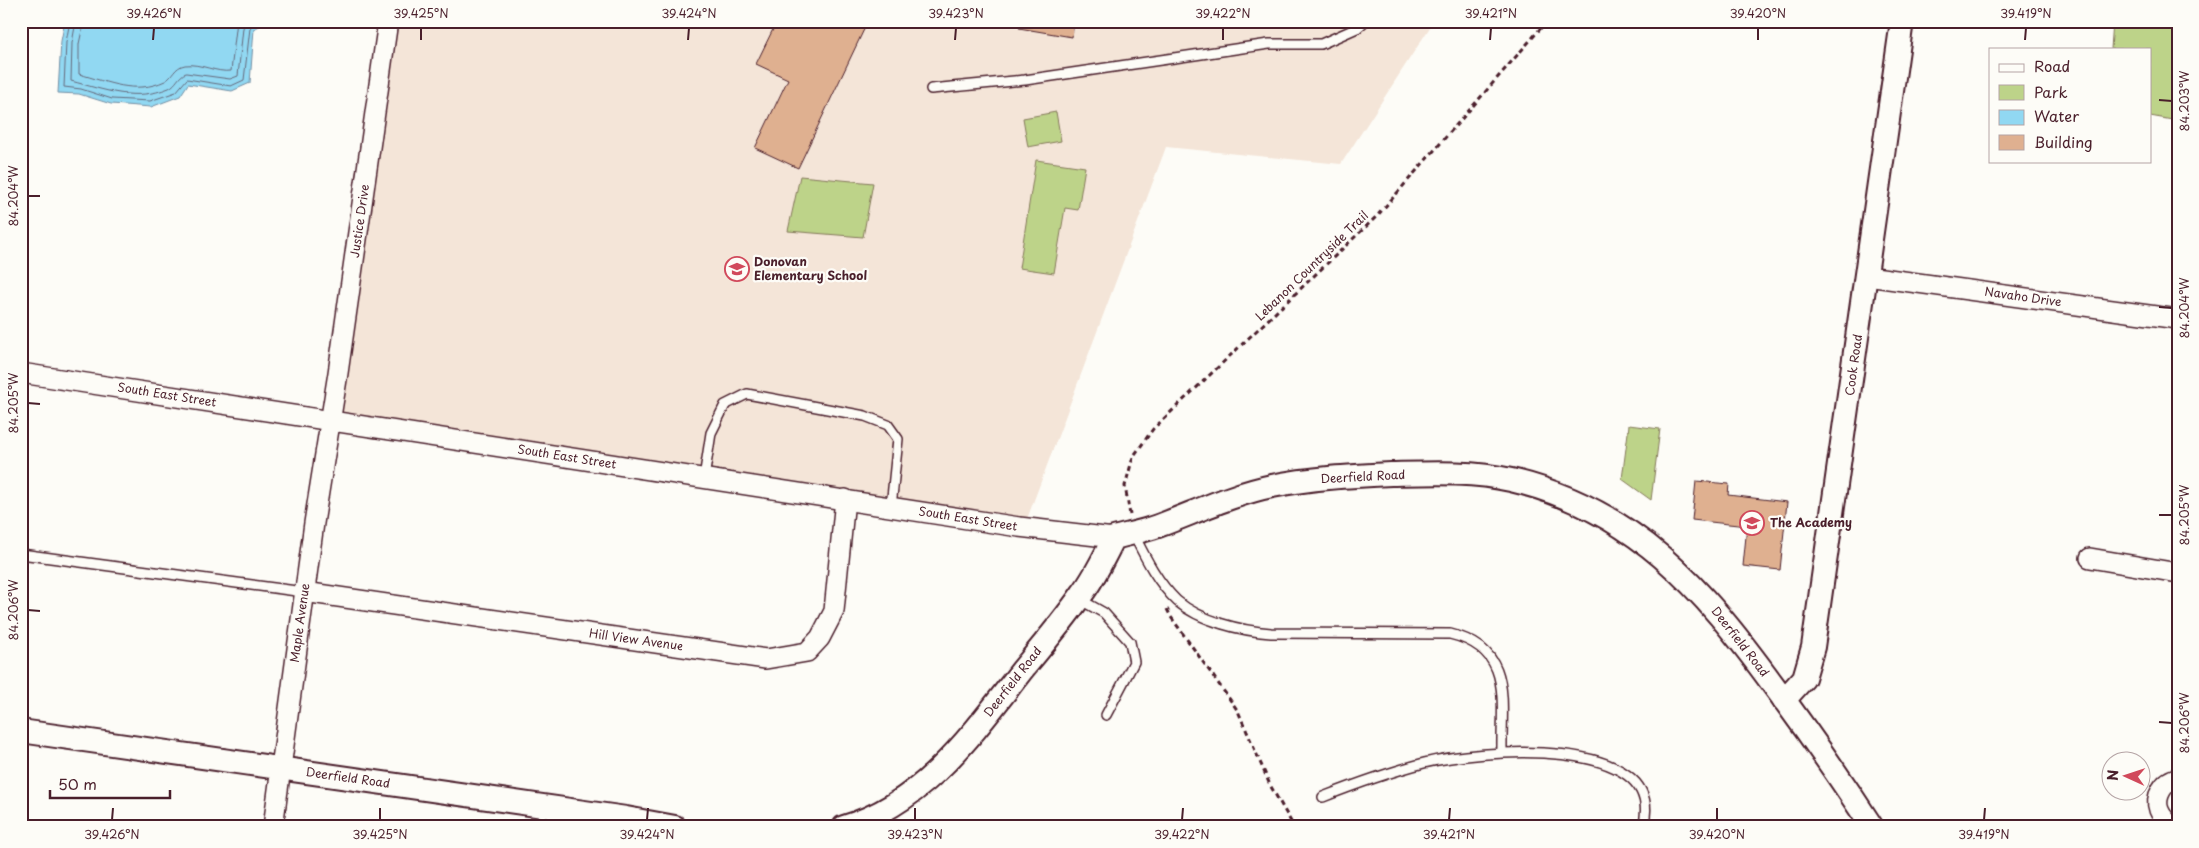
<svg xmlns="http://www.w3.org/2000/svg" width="2199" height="848" font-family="'Playpen Sans',sans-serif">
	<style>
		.built { fill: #f4e5d8 }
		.green { fill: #bdd389; stroke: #84795a }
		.water { fill: #91d8f2; stroke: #758ea2 }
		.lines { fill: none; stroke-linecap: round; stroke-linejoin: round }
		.shore { stroke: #66697b; stroke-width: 1 }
		.building { fill: #dfb090; stroke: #4a1f2b }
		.service-casing { stroke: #4a1f2b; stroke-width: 12 }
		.minor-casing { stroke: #4a1f2b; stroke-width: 22 }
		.tertiary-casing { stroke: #4a1f2b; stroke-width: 26 }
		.path { stroke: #4a1f2b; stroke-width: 3; stroke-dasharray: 5 4; stroke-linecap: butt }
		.service { stroke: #fdfcf7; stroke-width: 9 }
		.minor { stroke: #fdfcf7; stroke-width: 19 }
		.tertiary { stroke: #fdfcf7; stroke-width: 22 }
		.ticks { fill: none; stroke: #4a1f2b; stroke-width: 2 }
		.labels { text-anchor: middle; stroke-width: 4.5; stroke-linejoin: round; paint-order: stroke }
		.street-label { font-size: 12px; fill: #4a1f2b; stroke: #fdfcf7 }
		.poi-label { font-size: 12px; font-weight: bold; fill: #4a1f2b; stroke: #fdfcf7; text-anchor: start }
		.neatline { fill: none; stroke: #4a1f2b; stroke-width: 2 }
		.ticks-label { font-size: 12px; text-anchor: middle; fill: #4a1f2b }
	</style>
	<rect width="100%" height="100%" fill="#fdfcf7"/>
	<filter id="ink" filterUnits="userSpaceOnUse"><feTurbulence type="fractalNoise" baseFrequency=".02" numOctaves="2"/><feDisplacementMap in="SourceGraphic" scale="10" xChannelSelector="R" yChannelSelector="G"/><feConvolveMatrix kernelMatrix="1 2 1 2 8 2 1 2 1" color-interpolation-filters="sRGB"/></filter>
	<g filter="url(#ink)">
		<polygon class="built" points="388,21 1434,21 1341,164 1166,147 1024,527 330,421"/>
		<g class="green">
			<polygon points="2113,21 2178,21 2178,121 2150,116 2150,49 2111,49"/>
			<polygon points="1056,112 1061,141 1028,147 1023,118"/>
			<polygon points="1036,160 1085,167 1078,210 1065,208 1054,273 1019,268"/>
			<polygon points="800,176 873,183 863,237 788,231"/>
			<polygon points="1629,425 1660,429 1651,500 1622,479"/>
		</g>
		<polygon class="water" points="65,21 268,21 254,29 250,83 232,91 188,84 180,96 151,107 111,104 79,94 58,93 61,41"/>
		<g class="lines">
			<g class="shore">
				<polyline points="70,21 66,42 64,87 81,89 112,99 150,101 176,92 187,79 231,86 244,80 250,28 257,21"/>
				<path d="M76,21L72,43L71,81C105,90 135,102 169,88C177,84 178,76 186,73L230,79L238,76L243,28L246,21"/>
				<path d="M84,21L79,44V74C108,82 135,95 165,81C173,77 174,67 185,65C201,63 216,73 231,71L237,21"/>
			</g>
		</g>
		<g class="building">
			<polygon points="777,21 868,21 798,168 755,148 788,79 756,64"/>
			<polygon points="1020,21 1074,21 1072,37 1019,28"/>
			<polygon points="1696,481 1729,484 1728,495 1787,502 1780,570 1743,566 1747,526 1692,520"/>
		</g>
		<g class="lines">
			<defs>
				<g id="service">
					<polyline points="931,89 1025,80 1269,44 1321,44 1357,28 1365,21"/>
					<polyline points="704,478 711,433 725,405 747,394 865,416 888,425 898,439 891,507"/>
					<path d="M1133,533C1145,557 1157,582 1177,601C1200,621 1242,631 1271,633L1450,634C1514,649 1501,700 1502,752"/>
					<polyline points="21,554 304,592"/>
					<polyline points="1079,599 1104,613 1130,642 1134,662 1106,715"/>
					<path d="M1323,797C1356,784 1390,772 1424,763C1474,750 1670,732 1643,827"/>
				</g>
				<g id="minor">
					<polyline points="1867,276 2178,319"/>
					<polyline points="21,373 1019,527 1114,538"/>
					<polyline points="2090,558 2178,573"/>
					<polyline points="304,592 766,659 807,652 820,638 834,611 845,499"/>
					<polyline points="273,827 314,523 338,373 388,21"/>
					<path d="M2173,827C2167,822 2162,818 2159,810C2154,797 2164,780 2178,778"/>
				</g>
				<g id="tertiary">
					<polyline points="1784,700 1804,678 1813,647 1902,21"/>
					<polyline points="21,731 626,818 675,827"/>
					<path d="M844,827C925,803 973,733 1023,669C1043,645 1064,620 1082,594C1095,577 1104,557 1114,538C1129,534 1144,531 1158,526C1196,512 1233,494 1272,486C1311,478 1351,476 1391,474C1431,473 1472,471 1511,480C1635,509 1703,589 1774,686C1808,732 1841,779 1872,827"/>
				</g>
			</defs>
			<use href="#service" class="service-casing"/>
			<use href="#minor" class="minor-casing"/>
			<use href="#tertiary" class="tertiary-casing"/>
			<g class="path">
				<polyline points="1130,515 1125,486 1133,457 1153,429 1377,216 1547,21"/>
				<polyline points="1167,609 1171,617 1238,711 1270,785 1294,827"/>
			</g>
			<use href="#service" class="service"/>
			<use href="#minor" class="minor"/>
			<use href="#tertiary" class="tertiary"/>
		</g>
	</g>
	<path class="ticks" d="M153,40L154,28M421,40V28M688,40L689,28M955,40L956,28M1223,40V28M1490,40L1491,28M1758,40V28M2025,40L2026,28M2159,100L2172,101M28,196H40M2159,307L2172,308M28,403L40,404M2159,515H2172M28,610L40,611M2159,722L2172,723M112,820L113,808M380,820V808M647,820L648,808M915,820V808M1182,820L1183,808M1449,820L1450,808M1717,820V808M1984,820L1985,808"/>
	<defs>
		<symbol id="school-ring" viewBox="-11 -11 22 22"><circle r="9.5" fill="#fdfcf7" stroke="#d1495b" stroke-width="1.5"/><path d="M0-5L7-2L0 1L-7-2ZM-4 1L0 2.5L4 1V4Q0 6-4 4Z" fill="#d1495b"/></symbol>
	</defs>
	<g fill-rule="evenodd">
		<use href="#school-ring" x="723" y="255" width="28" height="28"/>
		<use href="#school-ring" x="1738" y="509" width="28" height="28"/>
	</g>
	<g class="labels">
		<g class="street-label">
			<text transform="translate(360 221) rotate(-82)" y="4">Justice Drive</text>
			<text transform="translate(1312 266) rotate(-44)" y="4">Lebanon Countryside Trail</text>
			<text transform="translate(2023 297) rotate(8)" y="4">Navaho Drive</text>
			<text transform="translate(1854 365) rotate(-82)" y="4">Cook Road</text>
			<text transform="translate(167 395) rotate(9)" y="4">South East Street</text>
			<text transform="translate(567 457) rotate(9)" y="4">South East Street</text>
			<text transform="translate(1363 477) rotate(-3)" y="4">Deerfield Road</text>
			<text transform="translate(968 519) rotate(9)" y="4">South East Street</text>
			<text transform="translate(300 623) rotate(-82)" y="4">Maple Avenue</text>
			<text transform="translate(636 640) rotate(8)" y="4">Hill View Avenue</text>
			<text transform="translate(1740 642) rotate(52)" y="4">Deerfield Road</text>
			<text transform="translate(1013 682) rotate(-52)" y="4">Deerfield Road</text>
			<text transform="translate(348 778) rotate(8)" y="4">Deerfield Road</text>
		</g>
		<g class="poi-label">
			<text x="754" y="266">Donovan<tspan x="754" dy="14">Elementary School</tspan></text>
			<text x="1770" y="527">The Academy</text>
		</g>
	</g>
	<rect width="2199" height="848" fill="none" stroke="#fdfcf7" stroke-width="55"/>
	<rect x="1989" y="48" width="162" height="115" fill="#fdfcf7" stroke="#b5a4a5"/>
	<rect x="1999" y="64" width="25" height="8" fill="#fdfcf7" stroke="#b5a4a5"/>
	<text x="2034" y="72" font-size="15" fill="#4a1f2b">Road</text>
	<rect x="1999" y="85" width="25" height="15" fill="#bdd389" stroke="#b5a4a5"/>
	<text x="2034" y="98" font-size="15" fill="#4a1f2b">Park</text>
	<rect x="1999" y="110" width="25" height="15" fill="#91d8f2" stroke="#b5a4a5"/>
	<text x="2034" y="122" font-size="15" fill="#4a1f2b">Water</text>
	<rect x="1999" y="135" width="25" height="15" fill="#dfb090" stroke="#b5a4a5"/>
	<text x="2034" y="148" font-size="15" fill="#4a1f2b">Building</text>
	<g transform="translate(2126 776) rotate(273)"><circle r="24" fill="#fdfcf7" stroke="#b5a4a5"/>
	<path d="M0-4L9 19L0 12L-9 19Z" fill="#d1495b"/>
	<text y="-8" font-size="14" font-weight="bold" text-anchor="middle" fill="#4a1f2b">N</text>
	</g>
	<path d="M50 790v8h120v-8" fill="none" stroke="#4a1f2b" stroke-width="2.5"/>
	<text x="58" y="790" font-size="15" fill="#4a1f2b" stroke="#fdfcf7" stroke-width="4" paint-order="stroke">50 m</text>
	<rect x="28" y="28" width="2144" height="792" class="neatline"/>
	<g class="ticks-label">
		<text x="154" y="18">39.426°N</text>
		<text x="421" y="18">39.425°N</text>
		<text x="689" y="18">39.424°N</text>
		<text x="956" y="18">39.423°N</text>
		<text x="1223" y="18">39.422°N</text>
		<text x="1491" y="18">39.421°N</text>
		<text x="1758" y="18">39.420°N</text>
		<text x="2026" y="18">39.419°N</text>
		<text transform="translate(2185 101) rotate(-90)" y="4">84.203°W</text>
		<text transform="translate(14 196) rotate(-90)" y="4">84.204°W</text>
		<text transform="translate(2185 308) rotate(-90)" y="4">84.204°W</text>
		<text transform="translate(14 403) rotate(-90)" y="4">84.205°W</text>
		<text transform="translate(2185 515) rotate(-90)" y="4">84.205°W</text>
		<text transform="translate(14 610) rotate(-90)" y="4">84.206°W</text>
		<text transform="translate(2185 723) rotate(-90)" y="4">84.206°W</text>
		<text x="112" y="839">39.426°N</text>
		<text x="380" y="839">39.425°N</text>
		<text x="647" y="839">39.424°N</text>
		<text x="915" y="839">39.423°N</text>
		<text x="1182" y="839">39.422°N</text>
		<text x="1449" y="839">39.421°N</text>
		<text x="1717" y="839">39.420°N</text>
		<text x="1984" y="839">39.419°N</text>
	</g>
</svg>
